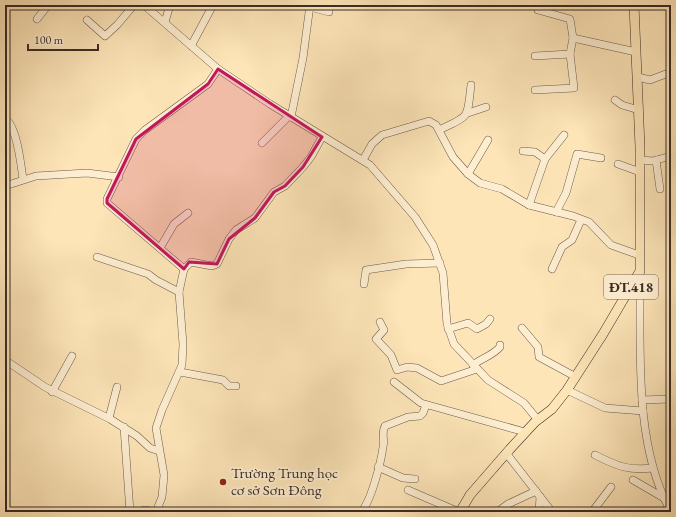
<svg xmlns="http://www.w3.org/2000/svg" width="676" height="517" font-family="'EB Garamond',serif">
	<style>
		.lines { fill: none; stroke-linecap: round; stroke-linejoin: round }
		.minor-casing { stroke: #6a5a4a; stroke-width: 8 }
		.major-casing { stroke: #392c25; stroke-width: 10 }
		.minor { stroke: #feeed1; stroke-width: 7 }
		.major { stroke: #fde5b8; stroke-width: 9 }
		.marked { fill: #c2185b; fill-opacity: 0.2; stroke: #c2185b; stroke-width: 3; stroke-linejoin: round }
		.poi-dot { fill: #8f2418; stroke: #feeed1; stroke-width: 1.5 }
		.labels { text-anchor: middle; stroke-width: 4; stroke-linejoin: round; paint-order: stroke }
		.shield { fill: #feeed1; stroke: #746659; stroke-width: 1 }
		.shield-label { font-size: 14px; font-weight: bold; fill: #392c25 }
		.poi-label { font-size: 15px; fill: #392c25; stroke: #feeed1; text-anchor: start }
	</style>
	<rect width="100%" height="100%" fill="#fde5b8"/>
	<filter id="stains"><feTurbulence type="fractalNoise" baseFrequency=".005" numOctaves="4"/><feColorMatrix values="0 0 0 0 .2 0 0 0 0 .09 0 0 0 0 .02 0 0 0 .5 -.17"/></filter>
	<radialGradient id="worn" r=".72"><stop offset=".6" stop-color="#630" stop-opacity="0"/><stop offset="1" stop-color="#630" stop-opacity=".3"/></radialGradient>
	<g class="lines">
		<defs>
			<g id="minor">
				<polyline points="144,5 218,69 270,104 370,165 415,217 433,245 443,273 447,324 454,344 488,380 524,403 538,420"/>
				<polyline points="310,7 329,12"/>
				<polyline points="538,10 570,19 573,38 636,52"/>
				<polyline points="37,19 48,5"/>
				<polyline points="87,20 105,36 117,25 134,5"/>
				<polyline points="165,22 170,5"/>
				<polyline points="191,46 213,5"/>
				<polyline points="535,56 570,54"/>
				<polyline points="638,77 650,80 671,72"/>
				<polyline points="535,90 574,88 570,54 573,38"/>
				<polyline points="615,100 622,105 639,110"/>
				<polyline points="468,113 486,107"/>
				<polyline points="291,117 303,58 310,5"/>
				<path d="M5,119C17,125 21,166 23,179"/>
				<path d="M439,130C470,115 467,120 471,85"/>
				<polyline points="262,143 289,116"/>
				<polyline points="523,151 535,152 545,159 529,205"/>
				<polyline points="545,159 564,135"/>
				<polyline points="363,160 372,144 382,135 429,121 436,125 453,157 468,174 480,183 502,189 529,205 573,216 589,222 611,245 639,255"/>
				<polyline points="640,160 653,161 671,156"/>
				<polyline points="656,160 660,189"/>
				<polyline points="618,164 640,172"/>
				<polyline points="468,174 488,140"/>
				<polyline points="5,186 36,176 87,173 119,177"/>
				<polyline points="556,212 566,193 577,154 601,158"/>
				<polyline points="160,248 174,224 188,213"/>
				<polyline points="97,257 148,274 156,280 179,292"/>
				<polyline points="184,269 107,203 107,199 136,139 145,130 208,84 218,69"/>
				<polyline points="552,269 562,247 572,240 581,220"/>
				<path d="M640,271C641,347 633,444 671,512"/>
				<polyline points="364,284 366,270 406,264 440,263"/>
				<polyline points="380,322 384,330 376,339 391,355 397,370 407,367 417,368 441,381 477,369"/>
				<polyline points="522,328 538,347 539,357 576,377"/>
				<polyline points="448,329 468,323 477,329 486,324 490,319"/>
				<polyline points="5,360 45,387 110,419 137,436 150,448 159,451"/>
				<path d="M473,365C482,358 492,356 500,347V345"/>
				<polyline points="180,372 223,380 229,386 236,386"/>
				<polyline points="394,382 421,403 525,432"/>
				<polyline points="567,390 605,408 643,411"/>
				<polyline points="52,392 72,356"/>
				<polyline points="642,400 671,399"/>
				<polyline points="109,418 117,387"/>
				<polyline points="124,427 130,512"/>
				<polyline points="506,453 552,512"/>
				<path d="M595,455C617,466 628,471 653,468"/>
				<polyline points="378,467 403,478 415,479"/>
				<polyline points="633,480 664,498"/>
				<polyline points="408,490 459,512"/>
				<polyline points="133,512 147,510 152,512"/>
				<polyline points="156,512 162,497 164,475 156,428 162,410 182,365 183,344 179,292 184,269 191,262 212,266 217,264 229,239 236,230 255,218 274,192 285,186 303,167 311,157 322,137"/>
				<path d="M361,512C371,502 381,462 383,447C385,440 381,433 385,426L408,417L420,416L423,413L426,405"/>
				<polyline points="497,512 508,504 536,491"/>
				<polyline points="539,512 540,497"/>
				<polyline points="592,512 611,487"/>
			</g>
			<polyline id="major" points="460,512 470,495 510,449 535,422 552,409 567,390 603,334 640,271 640,147 634,5"/>
		</defs>
		<use href="#minor" class="minor-casing"/>
		<use href="#major" class="major-casing"/>
		<use href="#minor" class="minor"/>
		<use href="#major" class="major"/>
	</g>
	<path class="marked" d="M218,69L322,137L303,167L285,186L274,192L255,218L229,239L217,264L189,262L184,269L107,203V199L136,139L208,84Z"/>
	<circle class="poi-dot" cx="223" cy="482" r="4"/>
	<g class="labels">
		<rect class="shield" x="604" y="275" width="54" height="24" rx="3"/>
		<g class="shield-label">
			<text x="631" y="292">ĐT.418</text>
		</g>
		<g class="poi-label">
			<text x="231" y="478">Trường Trung học<tspan x="231" dy="17">cơ sở Sơn Đông</tspan></text>
		</g>
	</g>
	<rect width="676" height="517" fill="none" stroke="#fde5b8" stroke-width="20"/>
	<rect x="6" y="6" width="664" height="505" fill="none" stroke="#392c25" stroke-width="2"/>
	<rect x="10" y="10" width="656" height="497" fill="none" stroke="#392c25"/>
	<path d="M28 44v6h70v-6" fill="none" stroke="#392c25" stroke-width="2"/>
	<text x="34" y="44" font-size="12" fill="#392c25" stroke="#feeed1" stroke-width="3" paint-order="stroke">100 m</text>
	<rect width="100%" height="100%" filter="url(#stains)"/>
	<rect width="100%" height="100%" fill="url(#worn)"/>
</svg>
